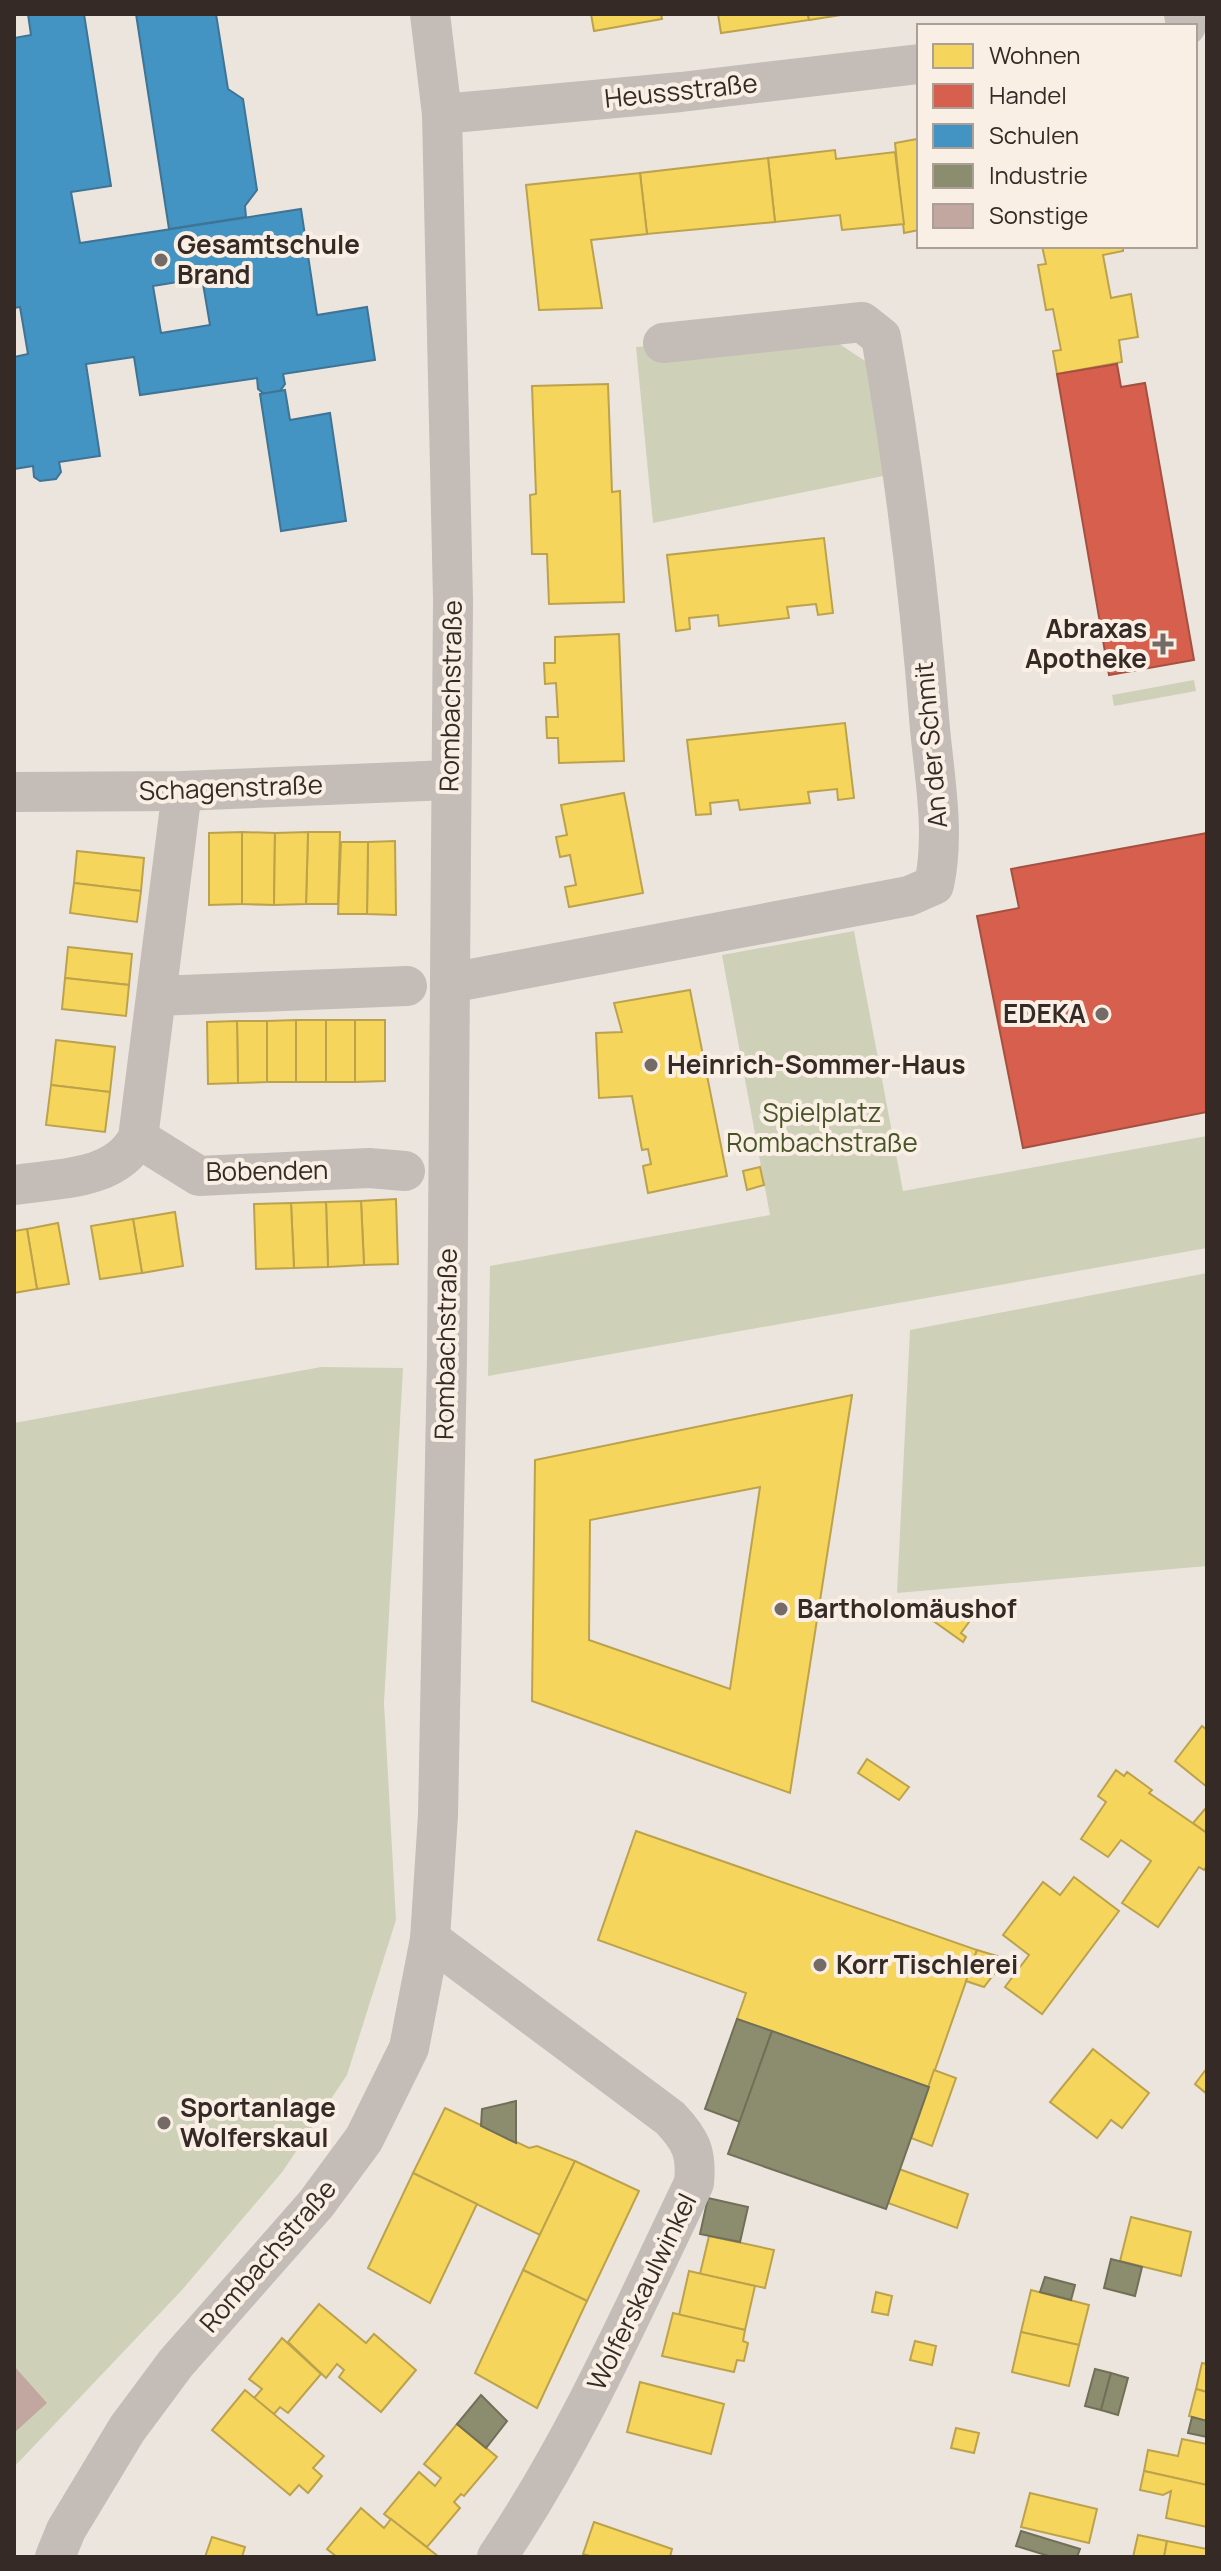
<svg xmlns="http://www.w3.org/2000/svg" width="1221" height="2571" font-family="Manrope,sans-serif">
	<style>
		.green { fill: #ced1b7 }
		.homes { fill: #f6d55c; stroke: #bca24c; stroke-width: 2; fill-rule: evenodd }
		.shops { fill: #d6604d; stroke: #a65041; stroke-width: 2 }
		.schools { fill: #4393c3; stroke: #3f7494; stroke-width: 2; fill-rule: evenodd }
		.industry { fill: #8c8c6e; stroke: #726f58; stroke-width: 2 }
		.building { fill: #c1a79f }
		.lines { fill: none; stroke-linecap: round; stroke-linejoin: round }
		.minor { stroke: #c4bcb7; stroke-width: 40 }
		.poi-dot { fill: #756b66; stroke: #faefe4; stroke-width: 3 }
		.labels { text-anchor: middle; stroke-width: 8; stroke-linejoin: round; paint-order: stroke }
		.street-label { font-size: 26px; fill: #352a26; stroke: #faefe4 }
		.poi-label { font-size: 26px; font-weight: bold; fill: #352a26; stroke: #faefe4; text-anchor: start }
		.park-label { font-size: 26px; fill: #475428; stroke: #faefe4 }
	</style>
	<rect width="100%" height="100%" fill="#ece5de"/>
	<g class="green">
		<polygon points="823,333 871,365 888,475 653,523 636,347"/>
		<polygon points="1194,680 1196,691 1114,706 1112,695"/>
		<polygon points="854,931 903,1191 1207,1136 1207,1248 488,1376 490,1266 770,1215 722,955"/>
		<polygon points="1207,1273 1207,1566 897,1593 910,1330"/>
		<polygon points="321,1367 403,1368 384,1703 396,1920 347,2075 283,2171 182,2290 14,2467 14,1423"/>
	</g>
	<g class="homes">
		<polygon points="591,14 661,14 662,19 594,31"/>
		<polygon points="718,14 808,14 809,20 721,33"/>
		<polygon points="808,14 847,14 809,20"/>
		<polygon points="917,139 919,230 904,233 895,143"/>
		<polygon points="835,150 836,159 895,152 904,224 842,230 840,215 775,222 768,158"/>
		<polygon points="768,158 775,222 647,234 640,173"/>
		<polygon points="640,173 647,234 591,240 602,308 539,310 526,185"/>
		<polygon points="1042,246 1123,246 1123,251 1103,255 1111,298 1131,294 1138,337 1119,340 1122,362 1057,374 1053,351 1061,350 1053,309 1046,310 1038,265 1046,264"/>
		<polygon points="608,384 612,492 620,491 624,602 549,604 547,554 532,554 530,495 536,494 532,386"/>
		<polygon points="824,538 833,613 818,615 816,604 787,607 789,618 719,626 718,615 689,618 690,629 676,631 667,555"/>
		<polygon points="619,634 624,761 559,763 558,738 547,738 546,717 558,717 556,683 545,684 544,663 555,663 555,637"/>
		<polygon points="845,723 854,798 838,800 837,789 808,792 810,803 740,810 738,800 710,803 711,814 696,815 687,740"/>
		<polygon points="624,793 643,893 569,907 565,887 576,885 570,855 560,857 556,837 567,835 561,805"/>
		<polygon points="242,832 275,833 274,905 242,904"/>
		<polygon points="242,832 242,904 209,905 209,833"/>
		<polygon points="308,832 340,832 338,904 306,904"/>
		<polygon points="308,832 306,904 274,905 275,833"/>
		<polygon points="395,841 396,915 367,914 368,842"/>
		<polygon points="341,842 368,842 367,914 338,914"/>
		<polygon points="77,851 144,858 141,891 74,883"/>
		<polygon points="74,883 141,891 137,922 70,913"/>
		<polygon points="68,947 132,954 129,985 65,978"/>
		<polygon points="65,978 129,985 126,1016 62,1009"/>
		<polygon points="690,990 727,1176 648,1193 643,1166 651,1164 648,1149 642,1150 632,1096 599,1098 596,1033 622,1032 614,1003"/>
		<rect x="296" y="1020" width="30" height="62"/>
		<polygon points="296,1020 296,1082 267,1082 267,1021"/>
		<rect x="326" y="1020" width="29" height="62"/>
		<polygon points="355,1020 385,1020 385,1081 355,1082"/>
		<polygon points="237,1021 267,1021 267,1082 238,1083"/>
		<polygon points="237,1021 238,1083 208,1084 207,1022"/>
		<polygon points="56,1040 115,1047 110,1092 51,1085"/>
		<polygon points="51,1085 110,1092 105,1132 46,1125"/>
		<polygon points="760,1167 764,1185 747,1190 743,1171"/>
		<polygon points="396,1199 398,1264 364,1265 361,1201"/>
		<polygon points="361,1201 364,1265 328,1267 326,1202"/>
		<polygon points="326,1202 328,1267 294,1268 291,1203"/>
		<polygon points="291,1203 294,1268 256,1269 254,1204"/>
		<polygon points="175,1212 183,1266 142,1273 133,1219"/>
		<polygon points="133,1219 142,1273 100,1279 91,1226"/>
		<polygon points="58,1223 69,1284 37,1289 27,1229"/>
		<polygon points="27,1229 37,1289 14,1293 14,1231"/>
		<path d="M852,1395L790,1793L532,1701L535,1460ZM760,1487L730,1689L589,1640L590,1520Z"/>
		<polygon points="944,1604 969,1622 961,1633 966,1637 963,1642 932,1620"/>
		<polygon points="1202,1726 1207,1730 1207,1787 1175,1761"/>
		<polygon points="867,1759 909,1787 899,1800 858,1773"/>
		<polygon points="1116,1770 1124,1776 1127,1772 1152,1790 1149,1793 1207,1833 1207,1866 1204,1870 1199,1867 1158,1927 1122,1903 1151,1861 1121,1840 1108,1857 1081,1839 1106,1802 1098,1796"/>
		<polygon points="1205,1809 1207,1811 1207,1833 1193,1823"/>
		<polygon points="636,1831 977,1950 929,2087 737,2019 746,1993 598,1940"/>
		<polygon points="1074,1877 1119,1911 1042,2014 1005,1987 1029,1955 1003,1935 1043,1882 1060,1895"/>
		<polygon points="977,1950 997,1956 993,1967 997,1970 984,1987 966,1981"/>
		<polygon points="1093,2049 1149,2093 1122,2128 1111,2120 1097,2138 1050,2102"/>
		<polygon points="1207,2068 1207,2094 1195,2084"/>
		<polygon points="934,2070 956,2078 932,2146 911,2138"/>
		<polygon points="445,2108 529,2148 537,2146 575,2161 540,2235 413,2173"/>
		<polygon points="575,2161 639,2191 587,2301 523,2270"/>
		<polygon points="899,2169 968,2194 957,2228 888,2203"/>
		<polygon points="413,2173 477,2204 430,2303 368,2268"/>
		<polygon points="1131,2217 1191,2232 1181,2276 1120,2261"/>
		<polygon points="709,2236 774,2250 765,2288 700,2274"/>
		<polygon points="523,2270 587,2301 537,2408 475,2373"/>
		<polygon points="689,2271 755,2286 745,2330 679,2315"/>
		<polygon points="1031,2290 1089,2305 1079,2345 1021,2332"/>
		<polygon points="876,2292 892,2296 888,2315 872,2312"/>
		<polygon points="319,2304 366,2343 374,2334 416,2370 381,2412 339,2377 344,2370 337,2364 326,2378 288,2342"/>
		<polygon points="673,2313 745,2330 743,2341 748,2343 744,2361 737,2360 734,2372 662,2356"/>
		<polygon points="1021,2332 1079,2345 1069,2386 1012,2372"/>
		<polygon points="282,2338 321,2374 288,2413 280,2407 274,2414 254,2398 262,2389 249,2379"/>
		<polygon points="915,2341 936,2346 932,2365 910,2360"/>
		<polygon points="1202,2363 1207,2364 1207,2392 1196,2389"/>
		<polygon points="640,2382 724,2404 711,2454 627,2432"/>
		<polygon points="1196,2389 1207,2392 1207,2421 1189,2416"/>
		<polygon points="245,2390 324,2456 313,2468 322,2476 308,2493 299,2485 290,2495 212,2430"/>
		<polygon points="457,2424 497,2457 464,2496 461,2494 454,2502 460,2508 427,2547 384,2514 419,2472 435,2486 441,2478 424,2464"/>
		<polygon points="956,2428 979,2433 974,2453 951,2448"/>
		<polygon points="1182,2439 1207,2444 1207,2485 1144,2471 1148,2450 1178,2456"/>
		<polygon points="1144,2471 1207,2485 1207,2527 1166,2518 1171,2491 1163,2495 1140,2490"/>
		<polygon points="1030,2493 1097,2509 1089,2543 1021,2527"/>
		<polygon points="361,2508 384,2528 391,2519 439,2557 337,2557 327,2549"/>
		<polygon points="594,2522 672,2549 670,2557 594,2557 583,2554"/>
		<polygon points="1138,2535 1167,2541 1164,2557 1133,2557"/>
		<polygon points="212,2537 245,2547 242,2557 205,2557"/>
		<polygon points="1167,2541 1207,2549 1207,2557 1164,2557"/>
	</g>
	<g class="shops">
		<polygon points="1117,364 1121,387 1145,383 1194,660 1109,675 1057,374"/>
		<polygon points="1207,833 1207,1112 1023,1148 977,916 1019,908 1011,869"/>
	</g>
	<g class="schools">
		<path d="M28,14H84L111,186L71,192L80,243L301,209L317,315L367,307L375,360L283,374L285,384L280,391L264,394L258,389L257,378L140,395L134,357L86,364L100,456L59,462L61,472L56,479L40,481L34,477L33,466L14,469V357L28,354L20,307L14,308V38L31,35ZM202,278L210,325L161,333L153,286Z"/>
		<polygon points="136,14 216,14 228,89 243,99 257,190 245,206 246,217 169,229"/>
		<polygon points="285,390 290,420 330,413 346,521 281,531 260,394"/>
	</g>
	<g class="industry">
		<polygon points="737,2019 772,2031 740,2122 705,2109"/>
		<polygon points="772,2031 929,2087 886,2209 728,2154"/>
		<polygon points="516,2101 516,2143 481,2126 482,2109"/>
		<polygon points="708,2198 748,2207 740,2242 700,2234"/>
		<polygon points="1111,2259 1142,2267 1135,2296 1104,2288"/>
		<polygon points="1045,2277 1075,2285 1071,2300 1040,2292"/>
		<polygon points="1095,2369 1111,2373 1101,2410 1085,2406"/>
		<polygon points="1111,2373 1128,2378 1118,2415 1101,2410"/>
		<polygon points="481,2395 507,2421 486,2448 457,2424"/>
		<polygon points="1192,2417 1207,2421 1207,2437 1188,2433"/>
		<polygon points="1021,2531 1080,2549 1077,2557 1052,2557 1016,2546"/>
	</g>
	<polygon class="building" points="14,2366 47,2403 14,2433"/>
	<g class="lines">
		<g class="minor">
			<polyline points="1184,14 1186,26"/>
			<polyline points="442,114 681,92 919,64"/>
			<polyline points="14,792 182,791 449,780"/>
			<path d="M450,983L909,896L934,885C945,834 935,781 930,729C920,598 904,466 881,337L862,322L663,343"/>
			<polyline points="157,996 407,986"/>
			<polyline points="138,1138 199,1176 369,1168 405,1171"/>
			<path d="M14,1185C58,1178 115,1181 138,1138L182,791"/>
			<path d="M430,1939L670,2118C691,2140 697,2153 694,2183C633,2310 576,2440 497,2557"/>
			<polyline points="55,2557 66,2530 127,2429 176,2363 316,2204 364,2139 409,2048 430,1939 438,1815 447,1358 453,600 442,114 430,14"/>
		</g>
	</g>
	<g class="poi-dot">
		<circle cx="161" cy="260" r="8"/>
		<path d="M1159 632h8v8h8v8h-8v8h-8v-8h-8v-8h8z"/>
		<circle cx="1102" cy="1014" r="8"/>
		<circle cx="651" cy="1065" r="8"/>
		<circle cx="781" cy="1609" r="8"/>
		<circle cx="820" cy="1965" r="8"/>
		<circle cx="164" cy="2123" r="8"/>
	</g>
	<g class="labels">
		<g class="street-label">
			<text transform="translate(681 91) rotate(-6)" y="9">Heussstraße</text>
			<text transform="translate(451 696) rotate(-89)" y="9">Rombachstraße</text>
			<text transform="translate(931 745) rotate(-95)" y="9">An der Schmit</text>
			<text transform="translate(231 788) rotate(-2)" y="9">Schagenstraße</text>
			<text transform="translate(267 1171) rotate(-1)" y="9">Bobenden</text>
			<text transform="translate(446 1344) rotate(-89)" y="9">Rombachstraße</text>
			<text transform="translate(268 2256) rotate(-49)" y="9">Rombachstraße</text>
			<text transform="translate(642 2292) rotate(-64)" y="9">Wolferskaulwinkel</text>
		</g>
		<g class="poi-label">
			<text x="177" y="254">Gesamtschule<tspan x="177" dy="30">Brand</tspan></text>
			<text x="1147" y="638" text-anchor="end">Abraxas<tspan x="1147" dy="30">Apotheke</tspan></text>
			<text x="1086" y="1023" text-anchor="end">EDEKA</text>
			<text x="667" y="1074">Heinrich-Sommer-Haus</text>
			<text x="797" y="1618">Bartholomäushof</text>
			<text x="836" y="1974">Korr Tischlerei</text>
			<text x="180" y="2117">Sportanlage<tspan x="180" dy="30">Wolferskaul</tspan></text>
		</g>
		<g class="park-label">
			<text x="822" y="1122">Spielplatz<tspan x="822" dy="30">Rombachstraße</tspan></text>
		</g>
	</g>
	<rect width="1221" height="2571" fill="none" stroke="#352a26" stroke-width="32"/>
	<rect x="917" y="24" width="280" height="224" fill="#faefe4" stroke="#aba098" stroke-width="2"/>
	<rect x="933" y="44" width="40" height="24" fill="#f6d55c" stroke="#aba098" stroke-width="2"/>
	<text x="989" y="64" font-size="24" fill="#352a26">Wohnen</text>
	<rect x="933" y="84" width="40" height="24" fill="#d6604d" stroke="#aba098" stroke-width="2"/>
	<text x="989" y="104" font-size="24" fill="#352a26">Handel</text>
	<rect x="933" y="124" width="40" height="24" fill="#4393c3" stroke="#aba098" stroke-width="2"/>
	<text x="989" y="144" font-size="24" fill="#352a26">Schulen</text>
	<rect x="933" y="164" width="40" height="24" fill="#8c8c6e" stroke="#aba098" stroke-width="2"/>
	<text x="989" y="184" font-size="24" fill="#352a26">Industrie</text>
	<rect x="933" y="204" width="40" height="24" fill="#c1a79f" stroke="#aba098" stroke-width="2"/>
	<text x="989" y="224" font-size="24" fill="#352a26">Sonstige</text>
</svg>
